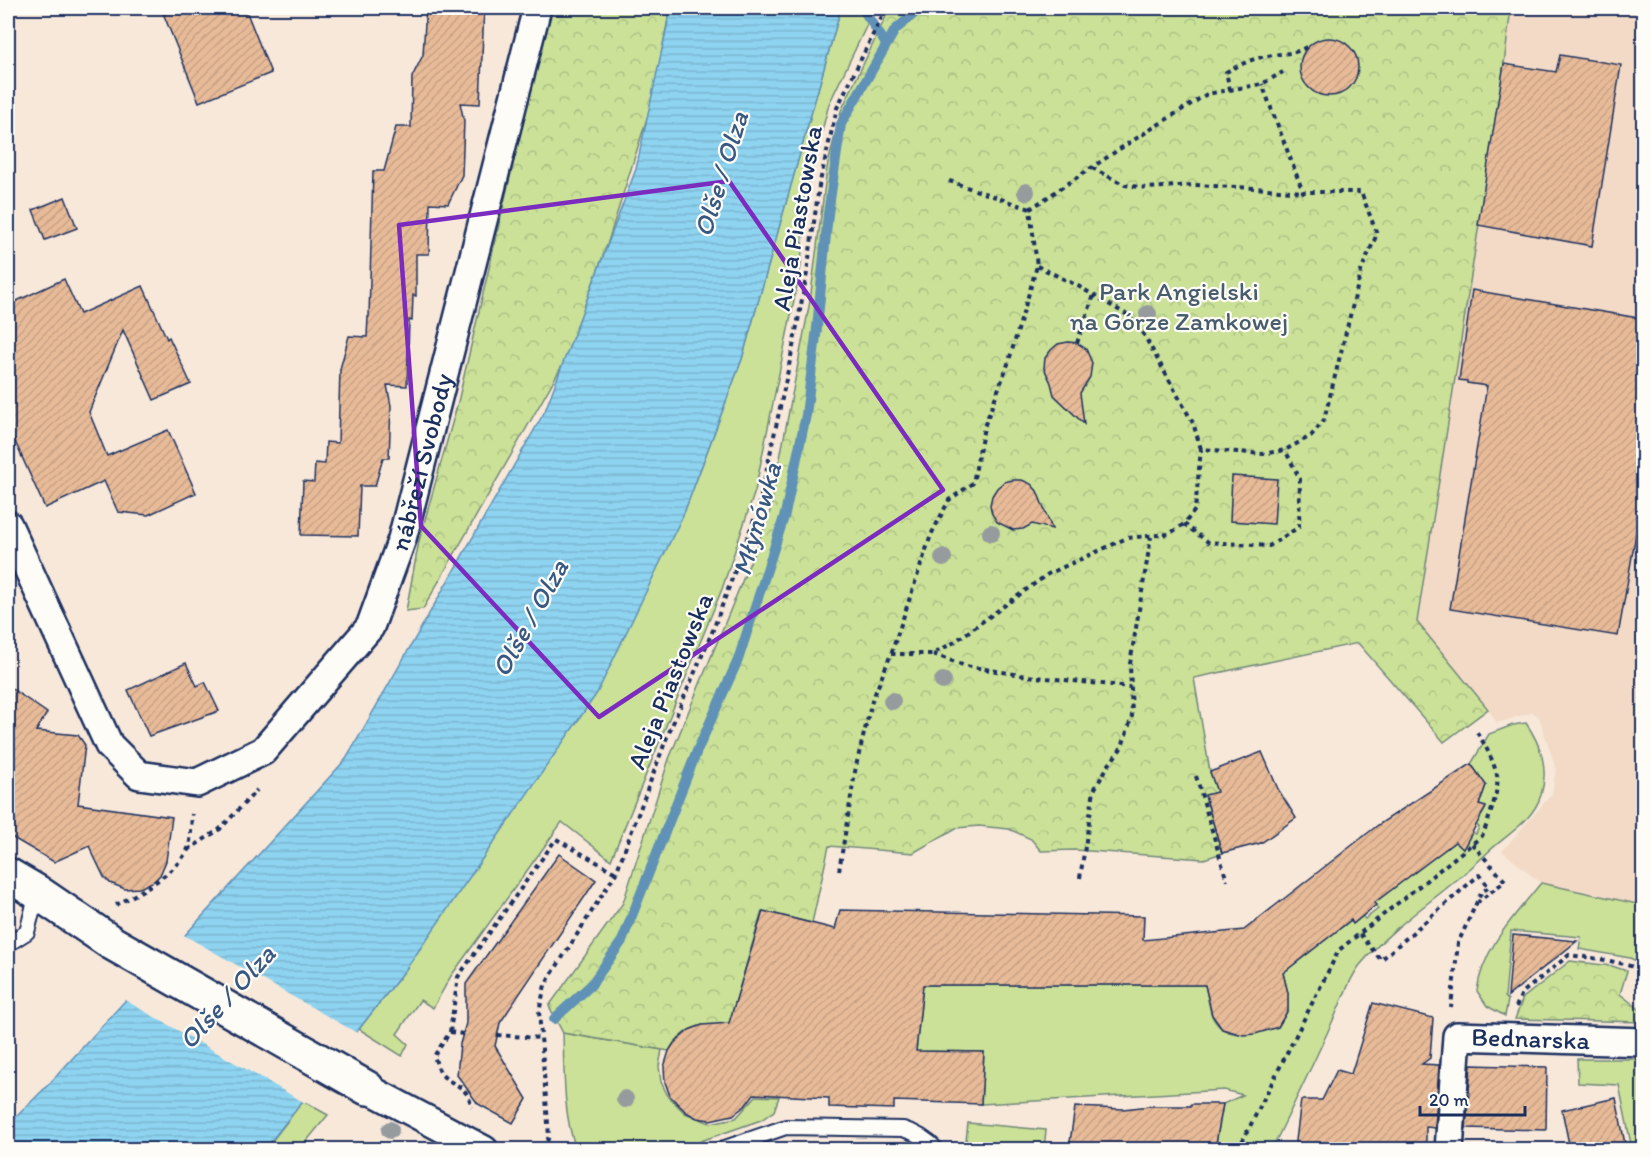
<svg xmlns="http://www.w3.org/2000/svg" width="1651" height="1157" font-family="Itim,sans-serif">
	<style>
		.built { fill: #f2dac6 }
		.grass { fill: #cae197; stroke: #72887a; stroke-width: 1.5 }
		.forest { fill: url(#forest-crowns); stroke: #72887a; stroke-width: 1.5 }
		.water { fill: url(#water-rules); stroke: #6091b6; stroke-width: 1.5 }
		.pier { fill: #f7e8da }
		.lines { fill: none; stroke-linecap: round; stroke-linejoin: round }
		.stream { stroke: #6091b6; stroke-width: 10 }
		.building { fill: url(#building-hatch); stroke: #1b2f5e; stroke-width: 1.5 }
		.lane-casing { stroke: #1b2f5e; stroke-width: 18 }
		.street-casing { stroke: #1b2f5e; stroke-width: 32 }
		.secondary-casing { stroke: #1b2f5e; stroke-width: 38 }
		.path { stroke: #1b2f5e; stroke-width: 4; stroke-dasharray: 4.5 4.5; stroke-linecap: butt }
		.lane { stroke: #fdfcf7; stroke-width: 14 }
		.street { stroke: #fdfcf7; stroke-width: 27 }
		.secondary { stroke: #fdfcf7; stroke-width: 33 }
		.tree { fill: #969b9e }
		.marked { fill: none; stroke: #7b2cbf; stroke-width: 4.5; stroke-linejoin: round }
		.labels { text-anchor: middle; stroke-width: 4.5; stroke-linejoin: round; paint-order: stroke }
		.street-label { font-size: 26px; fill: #1b2f5e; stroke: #fdfcf7 }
		.park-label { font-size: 26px; fill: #475c6c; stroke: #fdfcf7 }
		.water-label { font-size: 27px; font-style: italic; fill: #385882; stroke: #fdfcf7 }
	</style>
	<defs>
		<pattern id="forest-crowns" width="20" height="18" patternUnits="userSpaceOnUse" patternTransform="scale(1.5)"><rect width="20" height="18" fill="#cae197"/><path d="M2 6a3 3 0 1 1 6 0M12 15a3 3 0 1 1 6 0" fill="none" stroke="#adc185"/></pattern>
		<pattern id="water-rules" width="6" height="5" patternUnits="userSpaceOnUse" patternTransform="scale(1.5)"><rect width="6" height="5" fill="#8ed3f0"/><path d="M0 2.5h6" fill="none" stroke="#7ab5d0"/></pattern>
		<pattern id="building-hatch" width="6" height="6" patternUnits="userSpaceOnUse" patternTransform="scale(1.5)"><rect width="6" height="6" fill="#e8bb98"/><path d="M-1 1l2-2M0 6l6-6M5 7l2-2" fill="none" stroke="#c6a185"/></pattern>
	</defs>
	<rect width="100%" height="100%" fill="#f7e8da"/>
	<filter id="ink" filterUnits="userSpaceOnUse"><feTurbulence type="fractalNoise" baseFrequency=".0167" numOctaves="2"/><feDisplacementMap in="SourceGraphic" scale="12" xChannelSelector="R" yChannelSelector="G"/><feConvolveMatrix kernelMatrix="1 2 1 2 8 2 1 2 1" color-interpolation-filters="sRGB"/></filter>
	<g filter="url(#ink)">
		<polygon class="built" points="1511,8 1643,8 1644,894 1638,905 1541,883 1502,851 1552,794 1556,769 1539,717 1533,712 1497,723 1488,709 1417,623 1478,225 1504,64"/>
		<g class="grass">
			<polygon points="841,8 875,8 829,104 805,196 801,266 755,491 722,589 611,860 562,822 451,976 433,1008 420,1000 397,1034 408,1044 402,1056 359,1029 406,969 684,513 742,359"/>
			<path d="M1526,723C1541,745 1549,768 1541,795C1532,823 1505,835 1486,854C1446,893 1396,922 1360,965C1349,979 1342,1001 1334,1018C1314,1062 1293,1106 1272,1149H1215L1223,1104L1243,1095L1224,1090L981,1104L984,1052L916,1051L923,985H1205C1207,994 1209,1004 1211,1013C1221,1043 1255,1034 1278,1027L1288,1010V993L1283,973L1351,920L1354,923L1362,916L1365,919L1378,909L1374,903L1469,831L1476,834L1479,827L1474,824L1477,814L1482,815L1486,808L1479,805L1486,785L1471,764L1489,734L1513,725Z"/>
			<path d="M1541,883L1637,904L1643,894V927L1641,933L1643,935V964L1630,958L1579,949L1581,937L1511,931L1505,997L1508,1000L1505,1016L1487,1006L1477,991C1482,949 1515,915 1541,883Z"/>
			<path d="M563,1033L662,1050L659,1066L661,1082L668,1096L685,1113L710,1123L736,1118L756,1096L779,1097L774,1111L761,1120L701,1141L689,1149H577C563,1122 564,1064 563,1033Z"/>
			<polygon points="1577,1059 1643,1059 1643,1149 1632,1149 1619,1085 1578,1083"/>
			<polygon points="303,1101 328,1115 300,1149 265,1150"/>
			<polygon points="968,1123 1046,1130 1044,1149 965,1149"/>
			<polygon points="787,1145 880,1146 906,1149 755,1149"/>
		</g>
		<g class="forest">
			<polygon points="549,8 670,8 653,99 607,245 563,364 423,609 406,611 419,541 458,402"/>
			<path d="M890,8H1511L1504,64L1417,622L1488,709L1444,742L1358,643L1194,678L1210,772L1217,792L1205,796L1222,853L1204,859L1075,850L1041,851L1031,839L1009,829L979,826L956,828L913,853L829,846L812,923L762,911L728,1027C703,1021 682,1028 669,1051L563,1033L549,1006L623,903L669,759L769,516L810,301L827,168L841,111Z"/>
			<polygon points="1570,961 1612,966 1627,971 1620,994 1643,1012 1643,1022 1515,1019 1523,998"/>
		</g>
		<polygon class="water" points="671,8 841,8 742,359 684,513 597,693 406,969 265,1149 8,1150 8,1125 49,1084 346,759 545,411 636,169"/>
		<polygon class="pier" points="182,934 359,1034 305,1103 123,999"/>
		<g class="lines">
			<g class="stream">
				<polyline points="862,8 886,44"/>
				<polyline points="554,1019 591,985 622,941 697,751 738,660 785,514 806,415 817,328 828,214 841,124 895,30 921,8"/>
			</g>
		</g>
		<g class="building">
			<polygon points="161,8 245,8 271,73 199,102"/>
			<polygon points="426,8 484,8 480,104 460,103 464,121 462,175 448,204 430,203 429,254 416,254 416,296 413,295 412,321 409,320 407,386 387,385 391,406 389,458 383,458 375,486 360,486 358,536 301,535 303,481 314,482 315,463 325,464 326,442 338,443 340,369 349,336 367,337 368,317 369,317 373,171 384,171 396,127 411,127 412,77 423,55"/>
			<circle cx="1329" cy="67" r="29"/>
			<polygon points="1560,55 1621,65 1592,246 1478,225 1504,64 1556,72"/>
			<polygon points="65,197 77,228 45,240 33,210"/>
			<polygon points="64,279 80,314 143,286 167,339 169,337 191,384 154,400 123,330 89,412 107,456 168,430 196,493 148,515 118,512 104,481 45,508 8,426 8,305"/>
			<polygon points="1472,290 1644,319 1644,488 1618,636 1450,609 1487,386 1467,383 1467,381 1459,380"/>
			<polygon points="1068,342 1077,343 1086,349 1092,363 1090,377 1080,393 1084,424 1054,395 1051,383 1044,368 1045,358 1051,350 1058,344"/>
			<polygon points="1232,476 1277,479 1274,524 1230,521"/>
			<polygon points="1013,480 1022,480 1031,484 1037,491 1052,529 1032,524 1023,529 1013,530 997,522 992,514 990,505 992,496 997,488 1004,482"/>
			<polygon points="186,663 197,686 205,682 219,711 149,736 128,690"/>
			<polygon points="8,686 47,713 36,731 78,735 85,745 78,804 172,817 166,861 160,875 154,881 140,888 125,889 110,883 104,877 89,846 54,862 8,835"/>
			<polygon points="1262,752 1278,789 1296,818 1261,843 1222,853 1205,795 1217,792 1210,772"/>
			<polygon points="1471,764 1486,785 1479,805 1486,807 1463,849 1455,842 1374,903 1376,905 1353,924 1351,920 1283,973 1288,993 1288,1010 1278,1027 1255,1034 1243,1035 1222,1029 1212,1015 1205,985 923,985 916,1051 984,1052 981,1104 894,1101 894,1109 829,1107 829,1098 754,1094 745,1106 733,1115 710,1120 697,1118 686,1112 670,1096 665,1082 664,1067 669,1051 674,1043 689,1030 702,1025 729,1023 763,911 835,929 840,910 1144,916 1143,940 1244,930 1378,825"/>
			<polygon points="559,854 596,880 500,1023 495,1046 527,1099 513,1123 478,1104 457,1075 460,1044 466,1023 466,984"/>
			<polygon points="1513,935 1577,941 1508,996"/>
			<polygon points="1373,1003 1433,1018 1430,1058 1422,1064 1439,1065 1435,1128 1426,1127 1426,1149 1295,1149 1301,1100 1322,1100 1337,1070 1351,1074"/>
			<polygon points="1471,1065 1547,1067 1546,1130 1466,1128"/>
			<polygon points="1616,1098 1626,1149 1570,1149 1562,1110"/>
			<polygon points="1191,1104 1223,1104 1215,1149 1069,1149 1075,1107 1123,1109 1151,1106 1191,1106"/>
		</g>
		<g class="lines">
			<defs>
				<g id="lane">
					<polyline points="8,944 27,932 37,893"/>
					<path d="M719,1150L786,1127L903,1129C917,1133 927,1139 937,1150"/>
				</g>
				<g id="street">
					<path id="s1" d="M8,525L109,745L139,775L197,783L263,751L370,627L402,539L537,8"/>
					<polyline points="367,1088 484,1150"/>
					<path id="s2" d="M1449,1150L1457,1036L1644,1042"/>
				</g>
				<polyline id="secondary" points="8,875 37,892 112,943 367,1088"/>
			</defs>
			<use href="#lane" class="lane-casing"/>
			<use href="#street" class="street-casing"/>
			<use href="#secondary" class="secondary-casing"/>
			<g class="path">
				<path d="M1230,90L1226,72C1240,65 1252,58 1268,56C1287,52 1292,56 1310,45"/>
				<polyline points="1092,168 1125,185 1147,188 1194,185 1255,188 1303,192"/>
				<polyline points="949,181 1030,209"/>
				<polyline points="1037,266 1078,286 1129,316 1144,335 1193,423 1201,449"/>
				<polyline points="1077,343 1094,295"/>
				<polyline points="1184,524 1208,542 1269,546 1299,527 1300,479 1285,450"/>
				<polyline points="891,654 932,654 953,643 1048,574 1127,538 1169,534 1184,524 1195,510 1201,449 1263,454 1285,450 1311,436 1324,420 1362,268 1377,234 1361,192 1303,192 1262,84"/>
				<polyline points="933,654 966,666 1027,676 1130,687"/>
				<polyline points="1196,776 1227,881"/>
				<polyline points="1472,844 1505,881 1478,902"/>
				<polyline points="188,850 220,829 257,790"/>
				<polyline points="839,871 856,766 872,701 891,654 931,535 949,500 973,483 984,427 1008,364 1037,266 1030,209 1121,148 1207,94 1262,84 1283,72"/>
				<polyline points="1080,878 1094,790 1108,766 1122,747 1132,716 1130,664 1151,537"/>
				<path d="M116,905C139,893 174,874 187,851C192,841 191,824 192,814"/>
				<polyline points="1360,934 1381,960 1479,875 1489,887 1481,893 1458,943 1451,1007"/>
				<path d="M1516,1007L1522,993L1569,955C1593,958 1621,961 1644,971"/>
				<polyline points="450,1032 458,977 556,839 616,873"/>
				<path d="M463,1034L450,1032L434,1056C436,1061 438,1070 442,1075C455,1088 465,1082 472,1107"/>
				<polyline points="497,1035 540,1038"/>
				<polyline points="544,1150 549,1136 539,1012 545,985 616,873 667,737 713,630 759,506 794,342 807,273 819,186 837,108 886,8"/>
				<path d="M1238,1150L1339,950L1482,836C1488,823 1500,788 1497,775C1493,760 1485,744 1476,731"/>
			</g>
			<use href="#lane" class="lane"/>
			<use href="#street" class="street"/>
			<use href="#secondary" class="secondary"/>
		</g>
		<g class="tree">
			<circle cx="1026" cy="192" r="9"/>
			<circle cx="1148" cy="314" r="9"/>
			<circle cx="991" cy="533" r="9"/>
			<circle cx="943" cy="558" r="9"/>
			<circle cx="943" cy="681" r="9"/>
			<circle cx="892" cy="701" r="9"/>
			<circle cx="625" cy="1099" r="9"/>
			<circle cx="390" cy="1130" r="9"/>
		</g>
	</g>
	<path class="marked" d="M729,181L943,490L599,717L421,526L399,225Z"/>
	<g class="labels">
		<g class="street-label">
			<text transform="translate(797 218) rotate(-80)" y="9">Aleja Piastowska</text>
			<text dy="9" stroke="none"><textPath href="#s1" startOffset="753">nábřeží Svobody</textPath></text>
			<text transform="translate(670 681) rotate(-68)" y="9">Aleja Piastowska</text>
			<text dy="9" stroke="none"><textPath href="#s2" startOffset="188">Bednarska</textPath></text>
		</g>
		<g class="park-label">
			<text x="1179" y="300">Park Angielski<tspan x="1179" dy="30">na Górze Zamkowej</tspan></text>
		</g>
		<g class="water-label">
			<text transform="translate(721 174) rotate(-73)" y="9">Olše / Olza</text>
			<text transform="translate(757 519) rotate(-74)" y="9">Młynówka</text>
			<text transform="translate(530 618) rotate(-61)" y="9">Olše / Olza</text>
			<text transform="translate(227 997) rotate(-48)" y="9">Olše / Olza</text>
		</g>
	</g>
	<rect width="1651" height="1157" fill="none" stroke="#fdfcf7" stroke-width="30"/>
	<rect x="15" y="15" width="1621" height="1127" fill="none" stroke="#1b2f5e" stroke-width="2" filter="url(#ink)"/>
	<path d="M1420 1106v9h105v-9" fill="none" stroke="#1b2f5e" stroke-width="3"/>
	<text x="1429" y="1106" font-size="18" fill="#1b2f5e" stroke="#fdfcf7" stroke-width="4.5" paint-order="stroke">20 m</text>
</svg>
